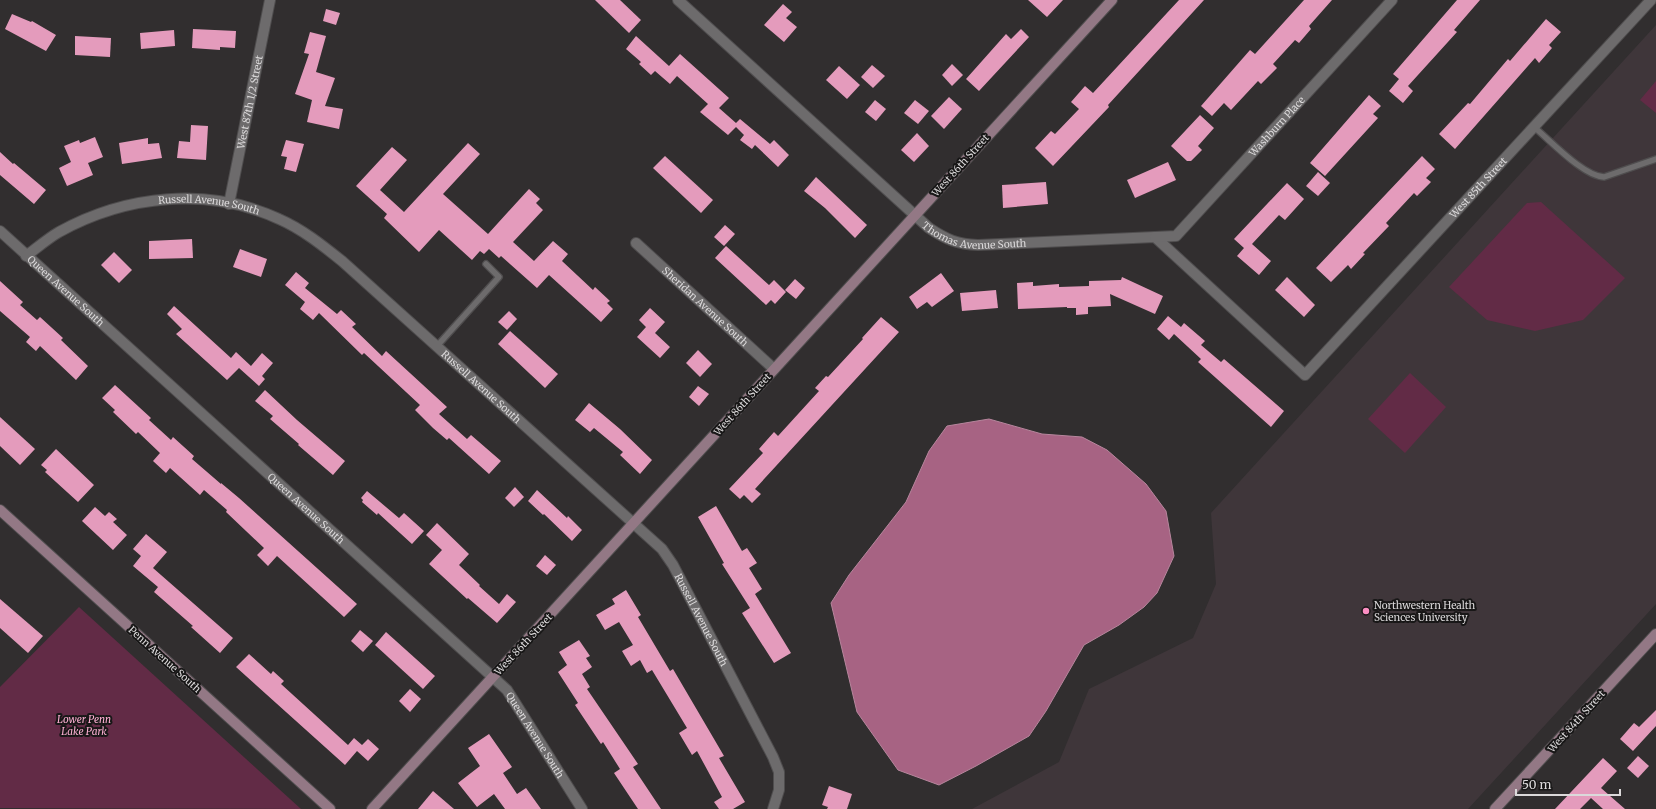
<svg xmlns="http://www.w3.org/2000/svg" width="1656" height="809" font-family="Merriweather,serif">
	<style>
		.built { fill: #3f363a }
		.green { fill: #622b46 }
		.water { fill: #a76383; stroke: #b7869d }
		.building { fill: #e49bbc }
		.lines { fill: none; stroke-linecap: round; stroke-linejoin: round }
		.lane-casing { stroke: #4f4d4e; stroke-width: 8 }
		.street-casing { stroke: #4f4d4e; stroke-width: 12 }
		.secondary-casing { stroke: #4f4d4e; stroke-width: 12 }
		.lane { stroke: #6d6b6c; stroke-width: 5.5 }
		.street { stroke: #6d6b6c; stroke-width: 10 }
		.secondary { stroke: #937885; stroke-width: 10 }
		.poi-dot { fill: #fc8fc3; stroke: #181717; stroke-width: 1.5 }
		.labels { text-anchor: middle; stroke-width: 4; stroke-linejoin: round; paint-order: stroke }
		.street-label { font-size: 10px; fill: #dbd9da; stroke: #181717 }
		.poi-label { font-size: 10px; fill: #dbd9da; stroke: #181717; text-anchor: start }
		.park-label { font-size: 10px; font-style: italic; fill: #ffb1d4; stroke: #181717 }
	</style>
	<rect width="100%" height="100%" fill="#312e2f"/>
	<polygon class="built" points="1656,25 1656,604 1468,809 972,809 1059,762 1089,689 1193,638 1216,584 1211,513"/>
	<g class="green">
		<polygon points="1656,81 1656,113 1640,100"/>
		<polygon points="1541,202 1625,278 1583,320 1535,331 1487,320 1449,287 1527,203"/>
		<polygon points="1410,373 1446,407 1405,453 1368,419"/>
		<polygon points="79,607 301,809 0,808 0,687"/>
	</g>
	<polygon class="water" points="989,419 1042,434 1082,437 1107,450 1146,484 1166,511 1174,556 1157,593 1144,607 1119,625 1084,645 1046,711 1029,736 976,766 939,785 898,770 857,712 831,603 849,575 906,502 929,451 947,426"/>
	<g class="building">
		<polygon points="595,0 620,0 641,20 629,33"/>
		<polygon points="1028,0 1063,0 1047,17"/>
		<polygon points="1179,0 1204,0 1108,105 1109,107 1053,166 1035,148 1051,131 1055,134 1079,109 1071,102 1085,86 1093,93"/>
		<polygon points="1304,0 1332,0 1309,26 1311,29 1299,43 1295,40 1273,64 1277,68 1261,84 1258,81 1231,110 1224,103 1212,116 1201,106 1250,50 1255,54"/>
		<polygon points="1457,0 1480,0 1454,30 1457,32 1408,86 1413,91 1403,103 1389,91 1399,79 1393,74"/>
		<polygon points="783,4 792,12 786,18 797,27 784,42 764,25"/>
		<polygon points="326,9 340,13 336,25 323,21"/>
		<polygon points="12,14 31,22 32,21 56,35 46,51 5,29"/>
		<polygon points="1546,19 1561,32 1549,45 1552,48 1539,63 1535,58 1455,149 1439,134 1468,103 1470,104 1508,59 1510,61"/>
		<polygon points="193,29 236,31 235,48 220,47 220,50 192,48"/>
		<polygon points="1021,29 1029,37 979,91 966,79 1006,34 1011,39"/>
		<polygon points="174,30 175,46 141,49 140,33"/>
		<polygon points="310,32 326,36 316,72 335,78 325,106 343,109 339,129 307,122 312,100 295,94 309,54 304,53"/>
		<polygon points="75,36 111,38 110,57 75,55"/>
		<polygon points="636,36 669,66 680,54 729,98 719,108 736,123 740,119 770,144 774,140 789,155 778,167 755,145 752,149 740,140 744,135 736,127 728,135 700,112 708,104 677,76 670,84 655,71 651,75 639,64 641,62 626,49"/>
		<polygon points="952,64 963,75 952,86 942,75"/>
		<polygon points="872,65 885,76 873,88 861,77"/>
		<polygon points="839,66 860,85 847,99 826,80"/>
		<polygon points="1369,95 1381,106 1373,114 1378,118 1325,176 1310,163"/>
		<polygon points="949,97 962,109 944,129 931,116"/>
		<polygon points="875,100 886,109 876,121 865,112"/>
		<polygon points="915,100 929,111 918,124 904,113"/>
		<polygon points="1200,115 1214,128 1198,146 1202,150 1191,161 1187,161 1171,146"/>
		<polygon points="191,125 208,126 206,160 177,158 179,141 190,142"/>
		<polygon points="917,133 929,146 914,162 901,150"/>
		<polygon points="95,137 103,157 88,163 93,175 67,186 59,168 71,162 64,146 79,140 80,143"/>
		<polygon points="148,138 148,144 159,143 162,158 122,164 119,143"/>
		<polygon points="286,140 304,144 296,172 284,169 287,157 281,156"/>
		<polygon points="468,143 480,154 443,194 488,234 529,189 540,199 536,203 543,210 513,242 534,261 553,241 568,254 562,261 593,290 595,287 610,301 607,303 613,309 601,322 549,275 537,288 501,256 499,258 489,249 484,254 480,251 472,260 439,230 419,252 384,218 387,214 356,186 392,147 407,160 380,190 404,212"/>
		<polygon points="0,152 13,164 14,163 46,190 34,204 0,175"/>
		<polygon points="665,156 713,200 701,213 653,168"/>
		<polygon points="1422,156 1435,169 1426,178 1431,182 1417,196 1414,193 1386,223 1389,226 1363,253 1365,254 1351,269 1348,265 1331,282 1316,268"/>
		<polygon points="1168,162 1176,180 1135,198 1127,180"/>
		<polygon points="1318,172 1330,183 1318,196 1306,186"/>
		<polygon points="816,177 867,225 855,238 825,208 804,191"/>
		<polygon points="1046,182 1048,204 1003,208 1002,185"/>
		<polygon points="1287,183 1304,199 1285,220 1279,215 1252,244 1271,261 1259,275 1237,256 1244,248 1234,239"/>
		<polygon points="725,225 735,234 724,246 714,237"/>
		<polygon points="192,239 193,258 149,259 149,241"/>
		<polygon points="726,246 769,285 774,280 786,292 775,304 771,300 766,305 715,258"/>
		<polygon points="240,249 267,259 261,277 233,267"/>
		<polygon points="114,252 132,270 119,283 101,265"/>
		<polygon points="296,272 309,283 305,288 337,314 341,310 356,324 352,327 382,356 386,351 447,407 439,414 467,439 471,435 501,461 489,474 449,438 447,440 433,428 415,410 420,405 364,353 362,355 319,313 313,320 300,309 305,302 285,285"/>
		<polygon points="941,273 954,291 932,307 927,302 917,309 909,297"/>
		<polygon points="1122,277 1163,296 1155,314 1110,294 1111,306 1088,307 1088,314 1076,315 1076,308 1067,308 1067,307 1018,309 1017,283 1033,282 1033,286 1059,284 1059,287 1089,286 1089,281 1121,280"/>
		<polygon points="1287,277 1315,305 1304,317 1275,290"/>
		<polygon points="795,279 805,288 796,299 785,290"/>
		<polygon points="0,281 23,302 20,305 37,320 40,317 63,338 61,340 88,366 76,380 40,346 36,351 26,342 30,337 0,311"/>
		<polygon points="996,290 998,308 962,311 960,293"/>
		<polygon points="174,306 231,358 236,352 251,366 262,353 273,363 262,376 265,379 259,386 239,368 227,380 176,334 182,329 167,314"/>
		<polygon points="650,308 665,322 655,333 670,347 660,358 637,337 646,327 639,320"/>
		<polygon points="509,311 517,319 507,330 498,322"/>
		<polygon points="1168,316 1181,327 1184,323 1205,341 1201,345 1221,362 1224,359 1284,411 1271,427 1198,362 1201,359 1174,334 1169,340 1157,329"/>
		<polygon points="881,317 899,332 755,489 761,494 752,503 744,495 740,499 729,489 763,453 759,449 774,432 778,436 819,391 815,388 826,376 828,377 863,339 862,338"/>
		<polygon points="510,331 558,374 545,388 498,344"/>
		<polygon points="698,350 712,364 700,377 686,363"/>
		<polygon points="115,385 151,418 149,420 171,440 173,437 194,456 192,459 221,484 221,483 239,498 357,604 344,617 277,556 268,566 257,555 264,548 226,512 227,510 204,490 200,495 170,468 166,473 153,461 160,453 138,432 136,434 113,412 115,410 102,398"/>
		<polygon points="698,386 709,394 699,406 689,397"/>
		<polygon points="265,390 297,420 345,461 333,475 298,445 299,444 270,419 273,416 255,401"/>
		<polygon points="589,403 620,429 652,460 640,474 620,455 623,452 594,428 590,432 575,420"/>
		<polygon points="0,417 35,449 20,465 0,446"/>
		<polygon points="56,449 94,485 78,502 45,472 47,470 41,465"/>
		<polygon points="515,487 524,497 514,507 505,498"/>
		<polygon points="537,490 567,518 568,516 582,530 572,541 544,514 543,515 528,501"/>
		<polygon points="367,491 399,518 404,513 424,531 412,544 378,513 377,515 362,502 363,500 361,498"/>
		<polygon points="716,506 742,551 747,548 757,563 749,568 762,589 755,594 791,653 774,663 742,613 750,608 722,564 724,563 698,517"/>
		<polygon points="95,507 105,516 109,512 117,519 113,522 127,535 113,550 82,521"/>
		<polygon points="437,523 469,554 459,565 480,585 479,586 499,604 507,594 516,602 497,623 468,598 467,599 429,564 442,550 426,535"/>
		<polygon points="146,534 167,552 153,568 233,638 220,653 191,627 193,626 154,592 158,587 133,566 141,556 133,549"/>
		<polygon points="545,555 556,565 547,575 536,566"/>
		<polygon points="626,590 641,615 638,617 670,671 673,669 724,756 719,758 745,802 733,809 719,809 714,802 722,797 697,751 692,755 679,733 687,728 652,670 647,673 640,660 631,666 622,651 633,645 619,622 605,630 596,615 615,604 612,599"/>
		<polygon points="0,599 43,636 28,653 0,628"/>
		<polygon points="360,630 373,641 363,652 351,641"/>
		<polygon points="386,632 435,676 423,689 375,645"/>
		<polygon points="579,640 590,656 586,658 592,667 582,674 590,687 587,689 638,764 633,767 661,809 638,809 614,773 620,769 603,742 601,744 575,705 578,703 558,672 567,665 559,652"/>
		<polygon points="249,654 271,674 273,671 284,681 281,684 348,745 354,738 362,745 368,739 379,749 368,761 357,751 345,765 236,667"/>
		<polygon points="410,689 421,699 410,712 399,701"/>
		<polygon points="1656,710 1656,726 1633,751 1620,739 1634,723 1639,727"/>
		<polygon points="489,734 512,767 503,773 517,794 526,788 541,809 505,809 494,794 477,807 458,783 480,766 468,748"/>
		<polygon points="1638,756 1649,766 1638,778 1627,768"/>
		<polygon points="1603,758 1617,771 1601,788 1625,809 1603,809 1591,798 1580,809 1555,809"/>
		<polygon points="829,786 852,794 847,809 827,809 828,807 822,805"/>
		<polygon points="433,791 454,809 418,809"/>
	</g>
	<g class="lines">
		<defs>
			<g id="lane">
				<path d="M1534,127C1551,141 1583,176 1604,177L1656,159"/>
				<polyline points="437,346 499,277 486,264"/>
			</g>
			<g id="street">
				<path id="s1" d="M678,0L929,228C947,240 957,244 978,245L1155,237L1305,375L1651,0"/>
				<path id="s2" d="M229,204L270,0"/>
				<path id="s3" d="M0,231L507,690L582,809"/>
				<path id="s4" d="M1155,237L1176,236L1392,0"/>
				<path id="s5" d="M636,243L774,369"/>
				<path id="s6" d="M26,256C37,248 47,239 59,232C126,195 208,186 279,219C302,229 322,245 342,261L662,549L673,565L773,757L779,772V790L773,809"/>
			</g>
			<g id="secondary">
				<polyline points="0,510 330,809"/>
				<polyline points="372,809 1112,0"/>
				<polyline points="1495,809 1656,634"/>
			</g>
		</defs>
		<use href="#lane" class="lane-casing"/>
		<use href="#street" class="street-casing"/>
		<use href="#secondary" class="secondary-casing"/>
		<use href="#lane" class="lane"/>
		<use href="#street" class="street"/>
		<use href="#secondary" class="secondary"/>
	</g>
	<circle class="poi-dot" cx="1366" cy="611" r="4"/>
	<g class="labels">
		<g class="street-label">
			<text dy="4" stroke="none"><textPath href="#s2" startOffset="104">West 87th 1/2 Street</textPath></text>
			<text dy="4" stroke="none"><textPath href="#s4" startOffset="170">Washburn Place</textPath></text>
			<text transform="translate(960 165) rotate(-48)" y="4">West 86th Street</text>
			<text dy="4" stroke="none"><textPath href="#s1" startOffset="1028">West 85th Street</textPath></text>
			<text dy="4" stroke="none"><textPath href="#s6" startOffset="197">Russell Avenue South</textPath></text>
			<text dy="4" stroke="none"><textPath href="#s1" startOffset="386">Thomas Avenue South</textPath></text>
			<text dy="4" stroke="none"><textPath href="#s3" startOffset="89">Queen Avenue South</textPath></text>
			<text dy="4" stroke="none"><textPath href="#s5" startOffset="94">Sheridan Avenue South</textPath></text>
			<text dy="4" stroke="none"><textPath href="#s6" startOffset="533">Russell Avenue South</textPath></text>
			<text transform="translate(742 404) rotate(-48)" y="4">West 86th Street</text>
			<text dy="4" stroke="none"><textPath href="#s3" startOffset="413">Queen Avenue South</textPath></text>
			<text dy="4" stroke="none"><textPath href="#s6" startOffset="857">Russell Avenue South</textPath></text>
			<text transform="translate(523 644) rotate(-47)" y="4">West 86th Street</text>
			<text transform="translate(165 659) rotate(42)" y="4">Penn Avenue South</text>
			<text transform="translate(1576 721) rotate(-48)" y="4">West 84th Street</text>
			<text dy="4" stroke="none"><textPath href="#s3" startOffset="737">Queen Avenue South</textPath></text>
		</g>
		<g class="poi-label">
			<text x="1374" y="609">Northwestern Health<tspan x="1374" dy="12">Sciences University</tspan></text>
		</g>
		<g class="park-label">
			<text x="84" y="723">Lower Penn<tspan x="84" dy="12">Lake Park</tspan></text>
		</g>
	</g>
	<path d="M1516 789v6h104v-6" fill="none" stroke="#dbd9da" stroke-width="2"/>
	<text x="1522" y="789" font-size="12" fill="#dbd9da" stroke="#181717" stroke-width="3" paint-order="stroke">50 m</text>
</svg>
